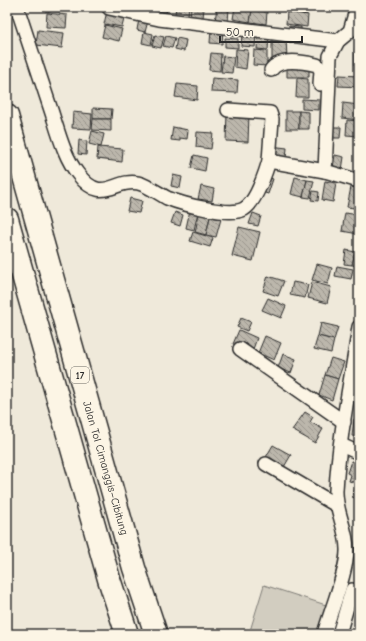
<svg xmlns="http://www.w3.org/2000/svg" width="366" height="641" font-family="'Comic Neue',sans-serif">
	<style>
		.grass { fill: #d2cdc0; stroke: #7e7c76 }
		.building { fill: url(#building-back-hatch); stroke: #2b2b2b }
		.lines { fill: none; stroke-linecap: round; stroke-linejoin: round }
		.street-casing { stroke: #2b2b2b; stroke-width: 16 }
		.highway-casing { stroke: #2b2b2b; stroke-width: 25 }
		.street { stroke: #fcf5e5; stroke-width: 13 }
		.highway { stroke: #fcf5e5; stroke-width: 22 }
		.labels { text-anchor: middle; stroke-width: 4; stroke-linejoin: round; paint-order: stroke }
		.shield { fill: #fcf5e5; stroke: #6a6863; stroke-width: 1 }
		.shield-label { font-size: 10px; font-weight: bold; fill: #2b2b2b }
		.street-label { font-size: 11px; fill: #2b2b2b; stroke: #fcf5e5 }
	</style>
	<defs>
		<pattern id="building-back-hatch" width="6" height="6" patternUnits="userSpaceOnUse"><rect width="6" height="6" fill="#bcb7ac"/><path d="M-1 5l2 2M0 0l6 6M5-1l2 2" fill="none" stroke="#99958c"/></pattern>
	</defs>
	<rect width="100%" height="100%" fill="#efe9da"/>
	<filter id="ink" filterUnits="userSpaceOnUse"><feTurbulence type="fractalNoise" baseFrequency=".025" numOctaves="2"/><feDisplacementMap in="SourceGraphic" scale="8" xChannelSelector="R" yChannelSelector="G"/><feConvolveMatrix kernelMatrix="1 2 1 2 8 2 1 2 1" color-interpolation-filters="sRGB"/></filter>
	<g filter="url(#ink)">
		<polygon class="grass" points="264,585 329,606 321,634 249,634"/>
		<g class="building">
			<polygon points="45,7 63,7 63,12 45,11"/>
			<polygon points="154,7 167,7 166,13 154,11"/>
			<polygon points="176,7 189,7 188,15 175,14"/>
			<polygon points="191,7 204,7 203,18 190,16"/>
			<polygon points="217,7 229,8 228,22 215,21"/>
			<polygon points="235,7 252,10 250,22 233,19"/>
			<polygon points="299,7 308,7 307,14 298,13"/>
			<polygon points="252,10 267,12 266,24 250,22"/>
			<polygon points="107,11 125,15 122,27 104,24"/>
			<polygon points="287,12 308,15 307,27 286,24"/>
			<polygon points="47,13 67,15 66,28 46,27"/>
			<polygon points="139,19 148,21 145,32 137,30"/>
			<polygon points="105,25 122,29 119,41 102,37"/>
			<polygon points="289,26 301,27 301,34 288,33"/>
			<polygon points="227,28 239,29 238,37 226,35"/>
			<polygon points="211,29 223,30 222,44 210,43"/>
			<polygon points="38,30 64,33 62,48 36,45"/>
			<polygon points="144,32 153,34 151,45 142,43"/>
			<polygon points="242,34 256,35 255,47 241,46"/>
			<polygon points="155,35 164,37 161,48 152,46"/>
			<polygon points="166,36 175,38 172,48 163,46"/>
			<polygon points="258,36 269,36 268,50 257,49"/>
			<polygon points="177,38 186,40 184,51 175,49"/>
			<polygon points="225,38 238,39 238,48 225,47"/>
			<polygon points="286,38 287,58 272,59 272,39"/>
			<polygon points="236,49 248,50 246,69 235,67"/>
			<rect x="355" y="49" width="4" height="19"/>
			<polygon points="254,50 267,51 267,66 253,65"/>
			<polygon points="211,53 221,54 220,71 209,70"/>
			<polygon points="223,56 234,57 232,73 221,72"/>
			<polygon points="287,65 309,66 309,77 287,77"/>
			<polygon points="339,75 359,76 359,87 338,86"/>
			<polygon points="212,78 238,80 237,93 211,92"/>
			<polygon points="297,78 308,79 308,97 296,97"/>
			<polygon points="177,84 198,86 197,100 175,97"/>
			<polygon points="302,99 319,100 319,110 302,109"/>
			<polygon points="343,103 359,105 359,120 342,118"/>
			<polygon points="93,108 112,109 111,119 93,119"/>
			<rect x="286" y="111" width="13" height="18"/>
			<polygon points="299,111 309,112 309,129 299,129"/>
			<polygon points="73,112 92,114 91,129 72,128"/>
			<polygon points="227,113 249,114 248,142 226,141"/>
			<polygon points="93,119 111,119 111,131 92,130"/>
			<polygon points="347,120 359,121 359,136 346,135"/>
			<polygon points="173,127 188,130 187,139 180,138 180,141 171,140"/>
			<polygon points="331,127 341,127 340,138 330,138"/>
			<polygon points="92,131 104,134 101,147 89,144"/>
			<polygon points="197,132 213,133 211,149 196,147"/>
			<polygon points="79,140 87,141 86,155 78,154"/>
			<polygon points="271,146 287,148 286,158 270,156"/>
			<polygon points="98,147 123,149 122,162 97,159"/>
			<polygon points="194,155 207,158 205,171 191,168"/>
			<polygon points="335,155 344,157 342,170 333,168"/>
			<polygon points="358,158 359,158 359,173 356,173"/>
			<polygon points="173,175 182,177 180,188 171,186"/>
			<polygon points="266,177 273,179 268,194 262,192"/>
			<polygon points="295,177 307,180 303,197 291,194"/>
			<polygon points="307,180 314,181 310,198 303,197"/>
			<polygon points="325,181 336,183 333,202 322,200"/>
			<polygon points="201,186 214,189 212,201 198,199"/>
			<polygon points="351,187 358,188 354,208 347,207"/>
			<polygon points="313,191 319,192 318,201 311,200"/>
			<polygon points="130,198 142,201 139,213 127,211"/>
			<polygon points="357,200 359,200 359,213 354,212"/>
			<polygon points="190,210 198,212 194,230 186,228"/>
			<polygon points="175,212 183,215 180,226 171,223"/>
			<polygon points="253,213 261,216 258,226 249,224"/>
			<polygon points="345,213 359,215 358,234 342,231"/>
			<polygon points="199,214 210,217 206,235 195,232"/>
			<polygon points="210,217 221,219 216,237 206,235"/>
			<polygon points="239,227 260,232 253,261 232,256"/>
			<polygon points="193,232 213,238 210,247 190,241"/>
			<polygon points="346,250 355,252 352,265 344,264"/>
			<polygon points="355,252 359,253 359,266 352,265"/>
			<polygon points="317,264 332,268 328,284 312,280"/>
			<polygon points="337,266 353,269 351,279 335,276"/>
			<polygon points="268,276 284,281 278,296 263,291"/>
			<polygon points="293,282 308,285 305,298 290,295"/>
			<polygon points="312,282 331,287 327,303 308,298"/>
			<polygon points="268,298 286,306 281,318 262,310"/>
			<polygon points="241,318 251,322 247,331 237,327"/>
			<polygon points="321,323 338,327 334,340 318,336"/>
			<polygon points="239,330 257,338 252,352 233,344"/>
			<polygon points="265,336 281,343 274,360 258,353"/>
			<polygon points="318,336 334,340 331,353 314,349"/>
			<polygon points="283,354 296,359 291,373 278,368"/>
			<polygon points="331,358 344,362 338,379 325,375"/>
			<polygon points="325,375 338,379 332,400 319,395"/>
			<polygon points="305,412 313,417 310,422 323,429 315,443 292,430"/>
			<polygon points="354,419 359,420 359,437 352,436"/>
			<polygon points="273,445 291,455 284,467 266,457"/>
			<polygon points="351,461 359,463 357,483 349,481 351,475 347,473"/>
			<polygon points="356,486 359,487 359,499 352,497"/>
		</g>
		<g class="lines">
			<defs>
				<g id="street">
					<path d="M17,7C28,41 40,76 51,110C58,131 64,157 78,174C102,206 115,178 138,183C147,185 158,193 167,198C182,204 230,217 244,209C256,202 265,174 269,161L325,171"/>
					<polyline points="357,7 350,31 338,41 330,56 325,171 359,181"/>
					<polyline points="109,8 159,19 338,41"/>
					<path d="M271,70C280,57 304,62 317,65L321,70L320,84"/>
					<polyline points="228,110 270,113 272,119 269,161"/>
					<polyline points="240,349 344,422"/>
					<polyline points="341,445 359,453"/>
					<polyline points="266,464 336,505"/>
					<path d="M324,634C330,613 348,569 347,549C347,529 335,511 336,490C339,435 351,381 359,327"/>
					<polyline points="339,634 352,590"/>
				</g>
				<g id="highway">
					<polyline points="7,116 134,568 156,634"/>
					<polyline points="7,219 109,579 127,634"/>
				</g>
			</defs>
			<use href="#street" class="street-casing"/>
			<use href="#highway" class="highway-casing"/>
			<use href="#street" class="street"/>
			<use href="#highway" class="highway"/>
		</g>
	</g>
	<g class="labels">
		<rect class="shield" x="71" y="367" width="18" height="16" rx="3"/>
		<g class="shield-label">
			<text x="80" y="379">17</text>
		</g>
		<g class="street-label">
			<text transform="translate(106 468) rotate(74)" y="4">Jalan Tol Cimanggis–Cibitung</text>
		</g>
	</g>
	<rect width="366" height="641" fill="none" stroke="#fcf5e5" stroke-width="24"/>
	<rect x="12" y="12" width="342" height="617" fill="none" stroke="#2b2b2b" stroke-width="1.5" filter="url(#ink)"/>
	<path d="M220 36v6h82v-6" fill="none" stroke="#2b2b2b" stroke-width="2"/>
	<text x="226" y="36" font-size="12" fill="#2b2b2b" stroke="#fcf5e5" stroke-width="3" paint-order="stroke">50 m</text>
</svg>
